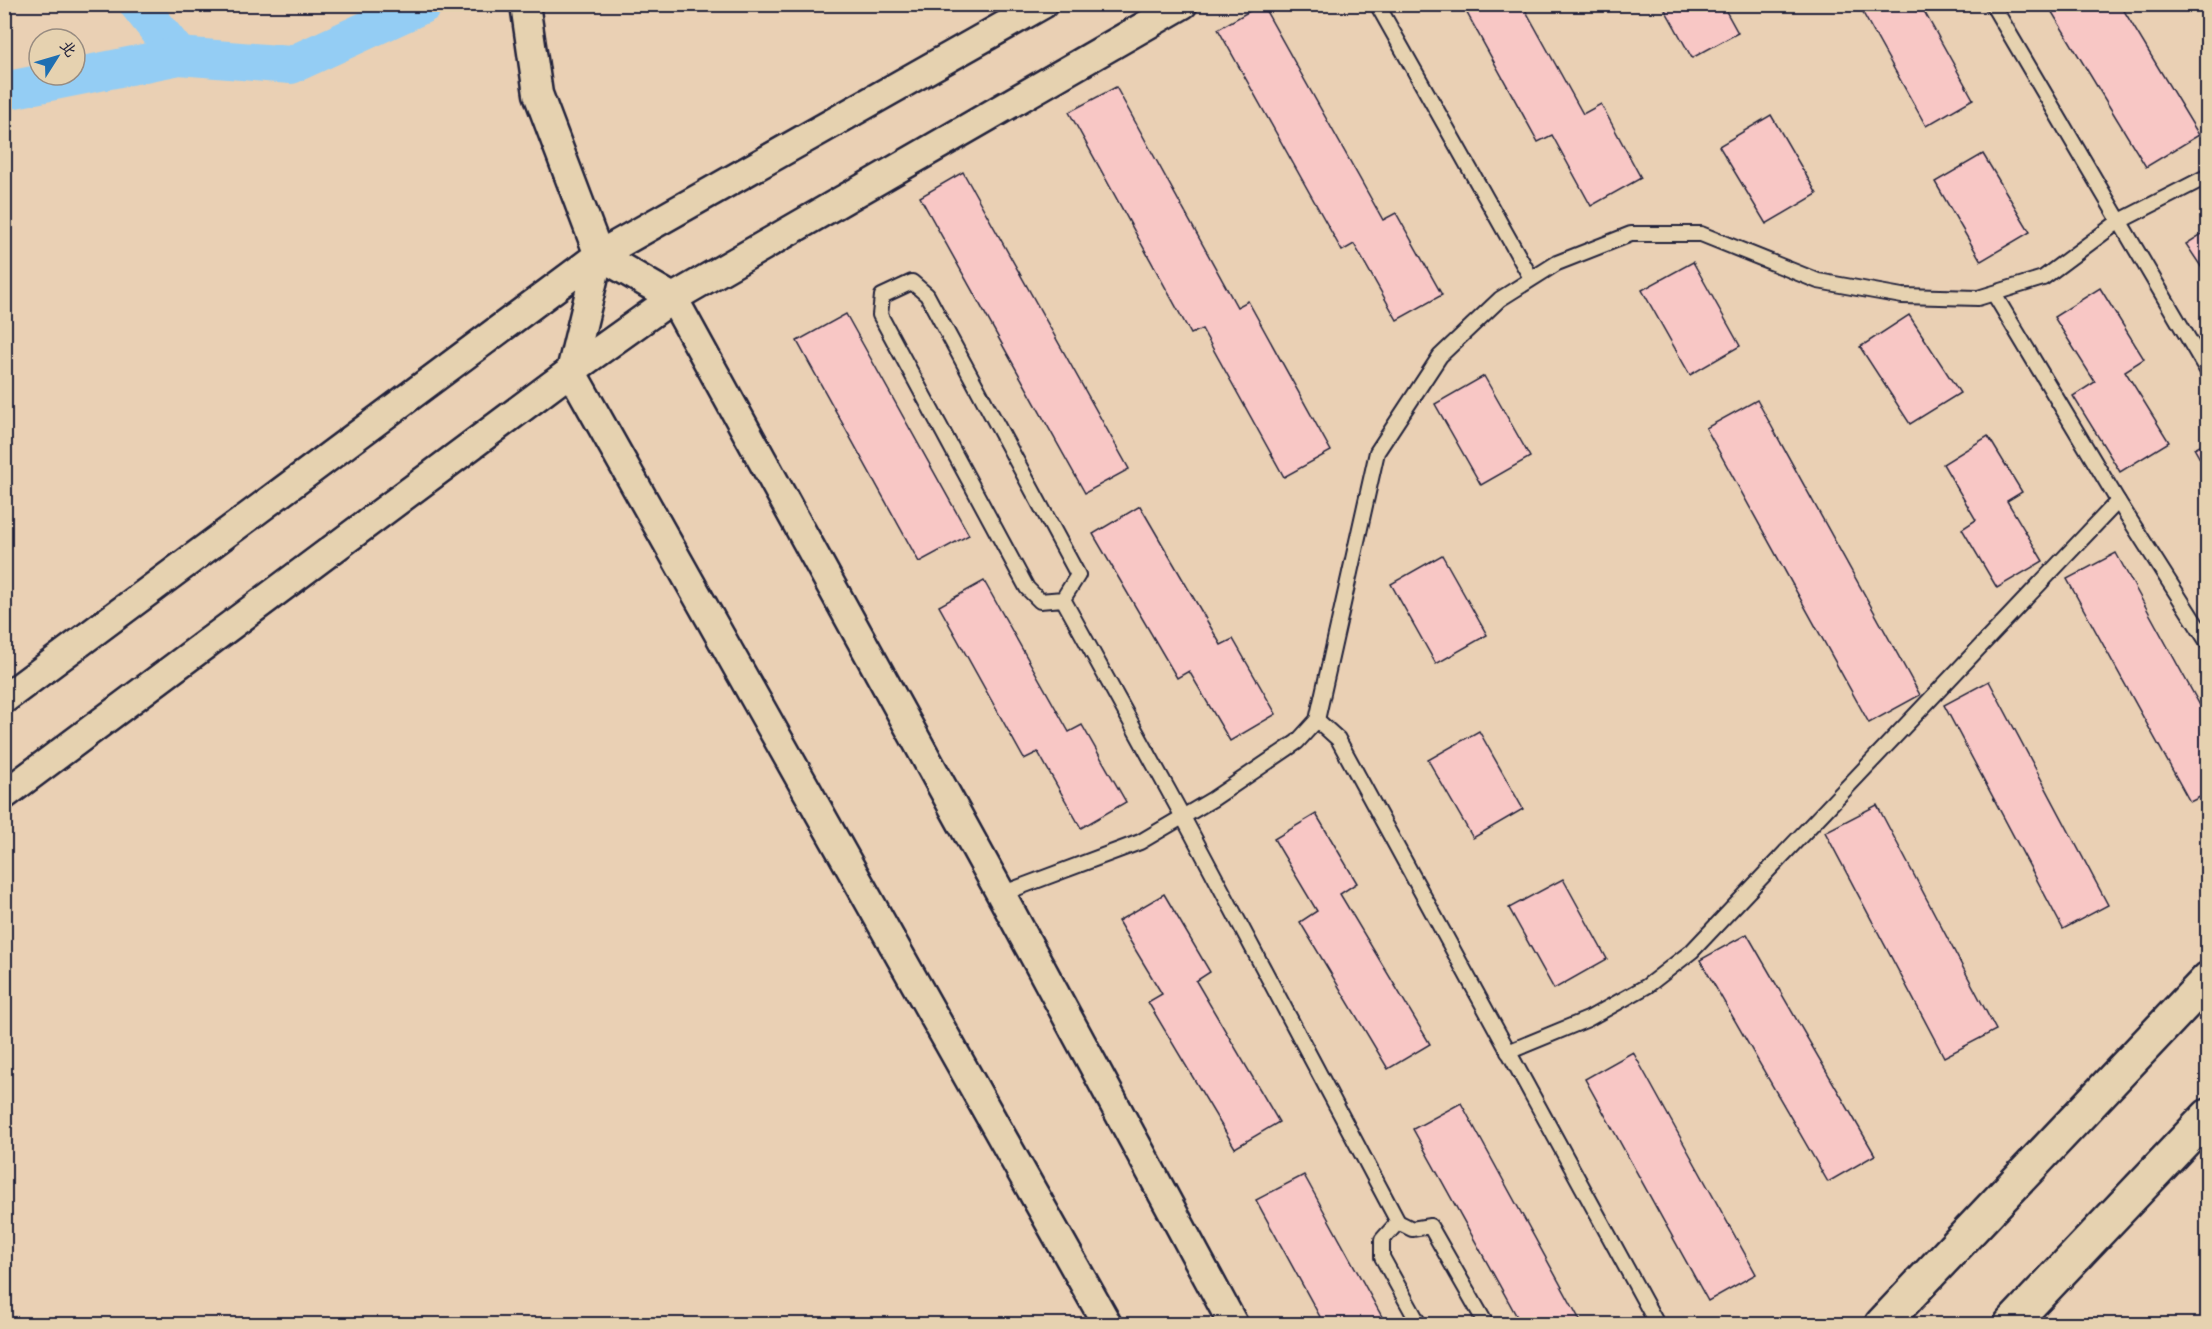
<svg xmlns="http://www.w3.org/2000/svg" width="2212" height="1329" font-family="'Shantell Sans','LXGW WenKai TC',sans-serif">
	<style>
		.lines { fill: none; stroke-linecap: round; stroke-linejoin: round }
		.canal { stroke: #94cdf4; stroke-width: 38 }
		.building { fill: #f8c7c5; stroke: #22223b; stroke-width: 1.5 }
		.service-casing { stroke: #22223b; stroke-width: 18 }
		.minor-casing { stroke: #22223b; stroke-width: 33 }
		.tertiary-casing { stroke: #22223b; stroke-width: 38 }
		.service { stroke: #e6d2b0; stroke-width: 14 }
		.minor { stroke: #e6d2b0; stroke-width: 28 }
		.tertiary { stroke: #e6d2b0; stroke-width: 33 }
	</style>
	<rect width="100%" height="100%" fill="#ead0b4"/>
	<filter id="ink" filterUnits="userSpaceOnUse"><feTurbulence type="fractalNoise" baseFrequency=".0167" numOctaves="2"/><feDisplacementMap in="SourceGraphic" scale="12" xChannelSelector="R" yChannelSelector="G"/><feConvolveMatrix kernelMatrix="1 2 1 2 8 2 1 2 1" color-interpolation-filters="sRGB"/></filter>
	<g filter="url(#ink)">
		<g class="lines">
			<g class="canal">
				<polyline points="138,4 179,56"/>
				<polyline points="4,91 179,56 291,65 424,4"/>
			</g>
		</g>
		<g class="building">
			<polygon points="1262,4 1383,220 1396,213 1442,295 1397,320 1354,244 1342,251 1218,29"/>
			<polygon points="1462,4 1522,4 1583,114 1601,104 1641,178 1591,206 1552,135 1538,142"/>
			<polygon points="1662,4 1722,4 1738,33 1692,58"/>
			<polygon points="1858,4 1920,4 1973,99 1926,126"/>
			<polygon points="2047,4 2120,4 2199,135 2146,167"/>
			<polygon points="1116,87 1237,307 1248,301 1331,451 1284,477 1202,329 1191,334 1069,112"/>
			<polygon points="1771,115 1817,194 1766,224 1719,146"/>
			<polygon points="1983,154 2030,232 1981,261 1935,182"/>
			<polygon points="963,172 1129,469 1085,493 920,197"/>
			<polygon points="2208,230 2208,277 2186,244"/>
			<polygon points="1693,262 1740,346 1690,375 1642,290"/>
			<polygon points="2100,288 2144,359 2125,371 2169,442 2120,472 2073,396 2095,382 2054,317"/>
			<polygon points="846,314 969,535 919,562 797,341"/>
			<polygon points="1909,315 1960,393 1910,424 1860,347"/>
			<polygon points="1484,376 1530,457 1481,485 1435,404"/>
			<polygon points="1757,400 1920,695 1869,723 1706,428"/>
			<polygon points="1988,436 2022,492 2007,501 2043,561 1997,588 1962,529 1976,520 1943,464"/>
			<polygon points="2208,441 2208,473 2194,448"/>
			<polygon points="1140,506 1221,645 1233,639 1276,714 1230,741 1189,671 1177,678 1093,534"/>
			<polygon points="2116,553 2208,720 2208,793 2190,802 2067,579"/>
			<polygon points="1442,555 1487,635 1436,664 1391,584"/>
			<polygon points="984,581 1069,732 1082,725 1126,802 1081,828 1038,752 1024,759 939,606"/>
			<polygon points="1989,681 2108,905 2063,929 1944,705"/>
			<polygon points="1479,731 1523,809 1473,838 1428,760"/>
			<polygon points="1877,805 1996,1030 1944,1057 1825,832"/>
			<polygon points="1316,814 1357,883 1340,894 1430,1044 1388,1069 1300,922 1317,911 1274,839"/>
			<polygon points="1563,879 1607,959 1554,989 1509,908"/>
			<polygon points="1164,894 1210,972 1196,981 1279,1122 1235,1148 1148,1002 1162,994 1118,921"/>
			<polygon points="1747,934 1875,1155 1828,1182 1700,960"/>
			<polygon points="1633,1052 1756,1274 1708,1301 1585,1079"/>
			<polygon points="1461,1103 1582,1324 1521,1324 1413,1129"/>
			<polygon points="1304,1175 1386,1324 1324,1324 1256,1200"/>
		</g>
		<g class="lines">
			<defs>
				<g id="service">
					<polyline points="1377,4 1531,278"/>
					<polyline points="1992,4 2208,372"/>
					<polyline points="1994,294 2118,501 2208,643"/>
					<polyline points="1063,599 1040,601 1027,588 880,315 882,296 912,282 927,295 1078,575 1063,599 1183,817 1398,1222 1412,1229 1430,1226 1486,1324"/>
					<polyline points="1317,720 1338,739 1657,1324"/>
					<polyline points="1001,894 1140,842 1213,799 1297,742 1317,720 1377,452 1440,356 1500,299 1557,263 1631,234 1701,234 1818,281 1902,296 1978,298 2043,278 2118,222 2208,176"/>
					<polyline points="1508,1052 1588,1019 1647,986 1692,951 2118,501"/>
					<polyline points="1398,1222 1382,1240 1382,1257 1419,1324"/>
				</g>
				<g id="minor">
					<polyline points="525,4 538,94 599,255 571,371 1107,1324"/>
					<polyline points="599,255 673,298 1001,894 1233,1324"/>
					<polyline points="4,699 599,255 1043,4"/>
					<polyline points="4,795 571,371 673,298 1183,4"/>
				</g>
				<g id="tertiary">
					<polyline points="1882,1324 2208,979"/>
					<polyline points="2011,1324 2208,1116"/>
				</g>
			</defs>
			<use href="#service" class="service-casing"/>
			<use href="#minor" class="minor-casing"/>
			<use href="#tertiary" class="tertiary-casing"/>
			<use href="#service" class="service"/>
			<use href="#minor" class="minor"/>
			<use href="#tertiary" class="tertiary"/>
		</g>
	</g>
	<rect width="2212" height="1329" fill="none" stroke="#e6d2b0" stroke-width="24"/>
	<rect x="12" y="12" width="2188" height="1305" fill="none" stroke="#22223b" stroke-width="2" filter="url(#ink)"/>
	<g transform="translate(57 57) rotate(53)"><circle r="28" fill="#e6d2b0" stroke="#988c81" stroke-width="1.5"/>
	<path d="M0-4.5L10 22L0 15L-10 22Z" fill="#1f6fb2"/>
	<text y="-9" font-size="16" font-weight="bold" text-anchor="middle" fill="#22223b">北</text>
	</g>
</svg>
